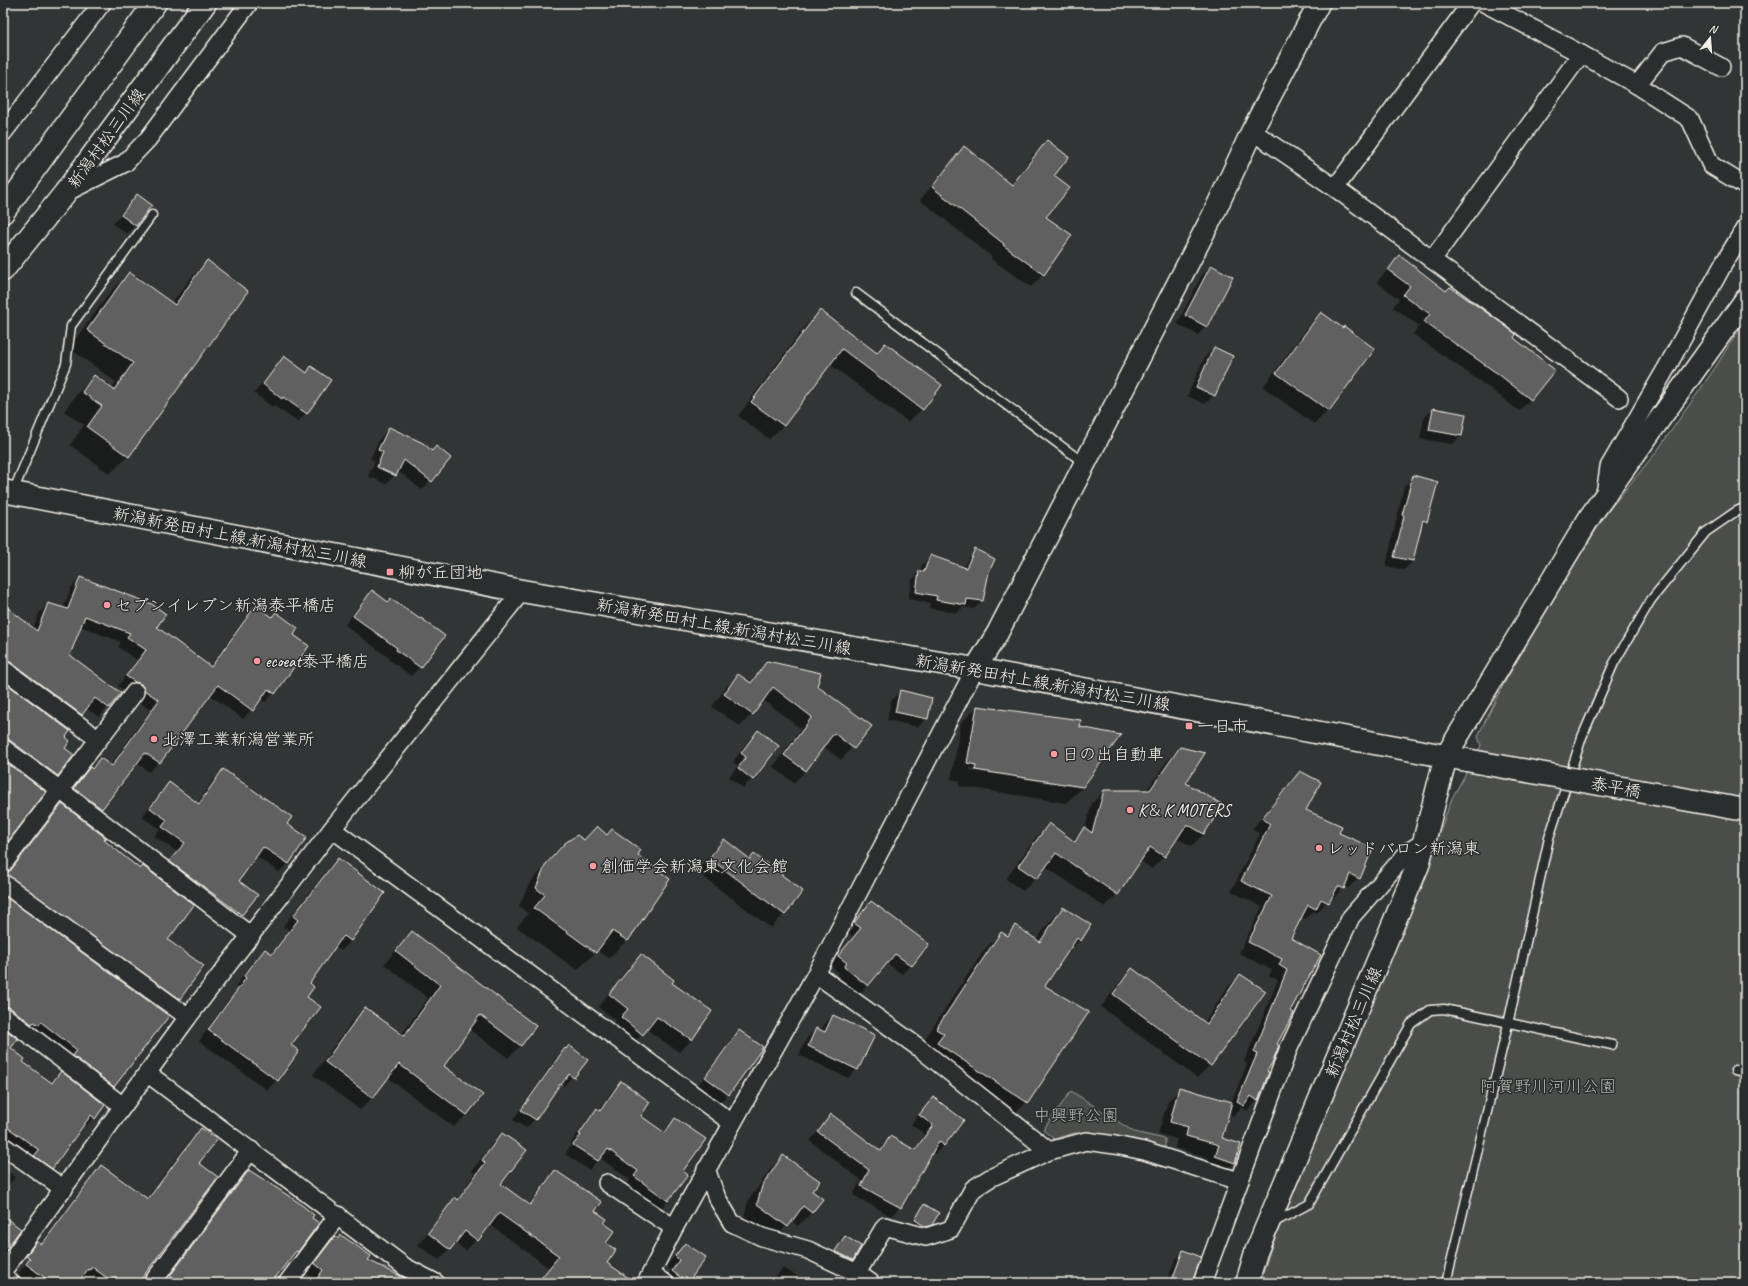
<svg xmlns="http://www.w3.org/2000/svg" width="1748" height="1286" font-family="Caveat,'Klee One',sans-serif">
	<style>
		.green { fill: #4b4d4c; stroke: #a09f9a }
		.shadow { fill: #0007; fill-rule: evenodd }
		.building { fill: #5f605f; stroke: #f4f1e8 }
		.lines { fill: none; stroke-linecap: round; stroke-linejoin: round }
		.service-casing { stroke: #f4f1e8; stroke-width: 11 }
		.minor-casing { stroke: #f4f1e8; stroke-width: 20 }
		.tertiary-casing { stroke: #f4f1e8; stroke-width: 24 }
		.primary-casing { stroke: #f4f1e8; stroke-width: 25 }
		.service { stroke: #2a2d2e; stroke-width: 8 }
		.minor { stroke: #2a2d2e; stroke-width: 17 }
		.tertiary { stroke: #2a2d2e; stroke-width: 21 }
		.primary { stroke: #2a2d2e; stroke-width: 22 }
		.primary-bridge-casing { stroke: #f4f1e8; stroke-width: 25; stroke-linecap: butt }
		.primary-bridge { stroke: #2a2d2e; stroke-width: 22 }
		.poi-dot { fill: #ff9aa2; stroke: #2a2d2e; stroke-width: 1.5 }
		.labels { text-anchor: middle; stroke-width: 3; stroke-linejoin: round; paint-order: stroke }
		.street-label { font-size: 17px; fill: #f4f1e8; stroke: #2a2d2e }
		.poi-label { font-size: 17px; fill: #f4f1e8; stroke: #2a2d2e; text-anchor: start }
		.park-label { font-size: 17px; fill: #b9b8b1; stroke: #2a2d2e }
	</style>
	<rect width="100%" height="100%" fill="#323535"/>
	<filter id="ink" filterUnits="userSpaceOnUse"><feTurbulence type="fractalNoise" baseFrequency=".025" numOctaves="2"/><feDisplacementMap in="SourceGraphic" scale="8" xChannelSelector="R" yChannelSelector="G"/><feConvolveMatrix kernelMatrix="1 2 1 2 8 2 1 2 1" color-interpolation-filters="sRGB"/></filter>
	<g filter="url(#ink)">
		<g class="green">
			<polygon points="1745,320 1745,1283 1260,1283 1271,1248 1425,872 1452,798 1481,746 1478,736 1499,693 1522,651 1572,568 1608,511 1657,451 1713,371"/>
			<polygon points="1071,1091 1134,1132 1165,1139 1165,1149 1133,1139 1074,1133 1054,1139 1043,1130"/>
		</g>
		<g class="shadow">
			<polygon points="1047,142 1053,176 1045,217 1043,274 1031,287 991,259 992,257 920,200 952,161 964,148 1011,185 1034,154"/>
			<polygon points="137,195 135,225 127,234 113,224"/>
			<polygon points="1399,257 1446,292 1512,338 1531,399 1519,411 1489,388 1413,334 1419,326 1393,307 1399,299 1377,282"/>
			<polygon points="207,262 128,456 110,474 70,445 84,425 64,411 76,395 94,376 111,389 116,382 69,348 111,291 129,273 171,304 189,280"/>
			<polygon points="1211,266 1206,326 1198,335 1177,324 1202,275"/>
			<polygon points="820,312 876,353 885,344 922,409 908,422 829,364 783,426 769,439 738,416 806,325"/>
			<polygon points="1321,313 1373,349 1328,411 1314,424 1263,387 1308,327"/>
			<polygon points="1214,348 1214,395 1205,404 1187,396 1205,357"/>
			<polygon points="284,357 305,373 311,367 306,413 298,422 274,406 272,407 254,393"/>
			<polygon points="1433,409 1462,435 1453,444 1420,439 1424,418"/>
			<polygon points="389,429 432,452 450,458 422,490 398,471 395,475 386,484 368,476 375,461 370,459 380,438"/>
			<polygon points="1413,477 1427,521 1420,527 1413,561 1404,570 1386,566 1404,486"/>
			<polygon points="975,551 988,571 982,601 974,609 963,607 957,613 929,608 930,603 908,599 912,580 920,571 923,564 931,556 963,568 968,559"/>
			<polygon points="80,578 155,627 209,667 247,616 256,607 292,635 274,693 265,702 260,699 243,719 210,695 159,762 149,772 136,762 101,809 92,818 65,798 81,778 100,759 110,766 150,710 118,686 137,660 118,647 121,642 80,626 69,655 119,693 99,717 86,708 72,724 3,673 3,605 33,629 39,613 48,604 63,609 71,588"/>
			<polygon points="372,591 388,603 444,636 420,667 411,676 388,659 389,658 345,625 363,600"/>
			<polygon points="768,662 871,726 841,760 823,746 805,771 794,783 773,767 801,729 763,700 752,714 740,726 712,707 726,687 738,675 749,683"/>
			<polygon points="3,683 64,738 64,748 73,755 48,785 3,752"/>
			<polygon points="900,692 927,718 918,727 887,720 891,701"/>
			<path d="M977,707L1083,787L1066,803L959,786L960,781L951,779L961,723ZM970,768L1080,786V788L970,770Z"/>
			<polygon points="758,731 752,779 743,788 729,777 738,766 733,762 749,740"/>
			<polygon points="1180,748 1185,783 1221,805 1204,834 1191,846 1177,838 1164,856 1152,869 1140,861 1117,894 1105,907 1045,866 1036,878 1023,891 1006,879 1036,837 1049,824 1072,841 1085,828 1092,803 1105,791 1146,791 1167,761"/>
			<polygon points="223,770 285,824 306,838 288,864 279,872 256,856 238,881 256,895 233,923 162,870 177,852 154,836 160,829 142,817 160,792 169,784 197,804 214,779"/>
			<polygon points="1300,772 1305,810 1337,834 1359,878 1348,888 1344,886 1333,899 1330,898 1317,913 1313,911 1305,919 1301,917 1290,939 1289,1011 1266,1072 1268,1072 1257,1101 1247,1111 1242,1107 1233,1116 1228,1113 1221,1138 1240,1144 1234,1163 1222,1175 1204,1168 1207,1157 1175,1148 1177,1139 1158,1134 1168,1101 1180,1089 1231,1103 1247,1064 1244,1062 1278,980 1269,976 1272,970 1239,953 1262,907 1231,891 1260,834 1252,829 1290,782"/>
			<polygon points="62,805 103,840 167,940 180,999 171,1008 3,877 53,814"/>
			<polygon points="607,836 636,856 627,940 609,958 597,951 577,970 517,927 528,914 519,906 529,884 565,844"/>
			<polygon points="724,840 750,860 802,891 784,914 771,928 697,872 710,854"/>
			<polygon points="338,859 351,941 341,951 334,946 308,983 290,1046 277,1080 267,1090 199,1041 237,988 235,987 255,960 265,950 271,954 289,930 283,926 328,869"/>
			<polygon points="3,895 113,1086 104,1095 3,1008"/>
			<polygon points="871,902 911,965 902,974 886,963 859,995 836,976 839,973 830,965 853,937 846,932"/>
			<polygon points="1063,908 1080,940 1064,956 1044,986 1027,1102 1010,1118 921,1045 985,949 1001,933 1006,936 1015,927 1036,941 1047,925"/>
			<polygon points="412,932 535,1026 520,1046 508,1058 469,1029 443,1066 467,1114 454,1127 388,1078 372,1098 360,1110 313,1075 352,1021 365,1008 401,1035 428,998 384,964"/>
			<polygon points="641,955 670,983 692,1040 679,1052 646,1029 631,1046 610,1029 616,1021 598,1007 628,968"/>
			<polygon points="1132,970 1204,1023 1227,988 1240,975 1265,992 1210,1065 1197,1078 1101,1007 1119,983"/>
			<polygon points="833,1016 857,1069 848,1078 799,1055 807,1038 816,1029 821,1031 824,1025"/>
			<polygon points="739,1031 728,1094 720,1103 697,1087 730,1040"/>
			<polygon points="3,1034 9,1048 21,1062 51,1083 61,1073 94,1118 85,1127 83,1125 52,1168 42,1177 3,1140"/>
			<polygon points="565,1049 586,1060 564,1086 561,1084 555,1090 535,1119 526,1128 513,1120 556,1058"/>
			<polygon points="621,1082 639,1116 663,1133 676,1119 682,1172 668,1201 659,1210 626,1186 630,1180 600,1158 589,1170 565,1154 572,1144 571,1143 588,1119 597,1110 598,1111 612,1091"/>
			<polygon points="933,1098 944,1145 935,1154 932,1152 900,1207 891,1216 853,1195 861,1180 810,1141 831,1116 878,1151 890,1137 914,1150 925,1135 911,1124"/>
			<polygon points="201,1130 198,1163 217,1177 143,1277 142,1283 30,1283 18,1274 92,1176 101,1167 146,1199 191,1139"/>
			<polygon points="502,1134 500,1185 528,1205 545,1182 555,1171 594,1211 603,1223 606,1264 626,1283 536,1283 549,1268 489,1224 466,1251 455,1243 439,1260 418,1245 445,1210 456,1199 457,1200 475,1174 472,1171 491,1145"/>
			<polygon points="784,1157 811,1192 812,1212 798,1226 791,1221 774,1240 744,1218 748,1201 770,1170"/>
			<polygon points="3,1168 15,1177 3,1193"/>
			<polygon points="249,1171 297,1251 270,1283 163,1283 239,1181"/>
			<polygon points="924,1206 931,1224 926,1229 912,1225"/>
			<polygon points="335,1237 367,1260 407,1283 312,1283 315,1279 306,1273 326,1246"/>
			<polygon points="845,1237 852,1259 848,1264 831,1256"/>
			<polygon points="685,1244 687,1282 667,1283 664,1281 671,1270 666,1266"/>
			<polygon points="1183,1251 1191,1283 1166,1283 1175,1260"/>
			<polygon points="783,1268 809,1283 770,1283"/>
		</g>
		<g class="building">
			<polygon points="1047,140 1069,157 1054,176 1070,188 1046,217 1072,235 1044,275 1003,245 1004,244 932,187 964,146 1012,185"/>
			<polygon points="137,194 152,205 136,226 121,215"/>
			<polygon points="1399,255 1446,291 1450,287 1503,324 1516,334 1514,338 1555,370 1531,400 1501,376 1424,322 1430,314 1403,295 1410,286 1388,270"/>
			<polygon points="207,260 248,291 129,457 87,427 102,406 82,392 94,375 114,390 133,363 87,330 129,272 175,305"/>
			<polygon points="1211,265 1233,277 1207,327 1185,315"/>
			<polygon points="820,310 877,353 885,343 942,385 923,410 842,349 784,426 751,402"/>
			<polygon points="1321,312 1343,328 1344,326 1375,349 1329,411 1276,373"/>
			<polygon points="1214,347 1233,356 1215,396 1196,387"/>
			<polygon points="284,356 307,373 311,366 331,380 307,414 283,397 282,399 263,384"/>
			<polygon points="1433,408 1466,414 1462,436 1429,430"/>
			<polygon points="389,427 423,443 432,451 436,446 451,458 432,482 404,460 396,476 377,467 383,452 378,450"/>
			<polygon points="1413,475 1438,482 1427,522 1423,520 1413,561 1394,557 1404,516 1402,515"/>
			<polygon points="975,549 995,559 989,572 983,601 967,599 966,605 936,600 937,596 916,592 919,571 924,572 930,555 966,568"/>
			<polygon points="80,577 152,604 166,614 157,627 211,667 256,605 272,617 276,612 298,628 294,635 309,646 275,694 268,689 253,711 218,685 160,763 145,753 102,809 74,788 90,767 92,769 100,758 112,766 159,700 144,690 141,684 135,682 126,676 146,650 127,637 130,633 85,616 70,655 121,693 109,708 95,698 82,715 9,661 3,659 3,604 37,631 48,603 68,609"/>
			<polygon points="372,590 388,602 391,599 420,619 421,618 445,636 421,668 396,650 397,648 353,616"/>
			<polygon points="767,661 821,673 817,686 872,726 854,749 834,733 806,771 784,755 812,717 773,687 753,715 724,694 738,674 751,683"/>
			<polygon points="3,681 70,731 66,737 70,741 65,748 74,755 58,776 3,735"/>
			<polygon points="900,690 932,698 928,719 895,712"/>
			<polygon points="977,706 1081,720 1080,727 1121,735 1083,787 975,770 976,765 967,763"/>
			<polygon points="758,730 779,746 753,780 738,768 746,757 741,753"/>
			<polygon points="1180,747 1205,753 1186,783 1223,805 1204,834 1187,824 1165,857 1150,847 1118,895 1056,853 1037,879 1018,866 1049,823 1075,842 1084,827 1092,833 1104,790 1150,790"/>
			<polygon points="6,762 46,792 3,848 3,766"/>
			<polygon points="223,769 292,817 287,824 307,837 289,864 263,847 239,881 258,895 242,915 169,861 185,843 162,827 167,820 150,808 169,782 199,804"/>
			<polygon points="1300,771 1321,782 1306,810 1342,826 1339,833 1373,848 1360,879 1350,874 1344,889 1338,886 1329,903 1321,899 1316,909 1308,905 1291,938 1321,955 1290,1011 1294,1013 1277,1044 1279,1045 1272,1063 1267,1071 1269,1072 1258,1101 1251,1096 1244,1106 1237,1102 1257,1054 1254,1052 1287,970 1279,965 1282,959 1248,942 1272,896 1241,881 1270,824 1262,818"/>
			<polygon points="62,804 106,838 104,840 140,869 143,866 194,905 168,940 204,966 180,999 5,873 11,870"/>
			<polygon points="597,826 607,835 612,829 641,850 638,855 670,879 628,941 612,931 596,953 534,908 545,895 536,888 546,864 565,843 577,835 584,840"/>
			<polygon points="724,839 750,859 754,854 803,891 785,915 709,858"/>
			<polygon points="338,858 385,893 351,941 344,936 341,939 310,983 314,987 307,997 321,1007 291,1045 299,1051 278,1081 208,1030 246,978 244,976 265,949 272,954 298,920 293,916"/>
			<polygon points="3,895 169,1016 114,1087 73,1056 77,1050 41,1022 39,1025 34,1022 32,1024 9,1007 3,1005"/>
			<polygon points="871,901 929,944 912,966 895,954 868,986 844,967 847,963 838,956 861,928 854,923"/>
			<polygon points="1063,907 1091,925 1081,941 1077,938 1045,986 1089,1012 1028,1103 937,1043 944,1034 936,1029 1001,932 1008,936 1015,925 1040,942"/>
			<polygon points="412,931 536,1026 521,1046 480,1015 444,1066 483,1095 467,1115 399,1064 373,1098 325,1062 365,1007 404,1036 440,985 396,951"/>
			<polygon points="641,954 674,980 672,983 712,1011 692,1040 657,1017 643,1035 621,1017 628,1009 609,994"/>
			<polygon points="1132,968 1207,1024 1240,974 1266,991 1211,1066 1113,994"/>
			<polygon points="833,1015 875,1035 858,1070 808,1046 816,1028 825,1032"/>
			<polygon points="3,1028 18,1039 11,1048 25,1059 23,1062 52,1083 61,1071 105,1105 95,1119 91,1115 52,1169 34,1156 39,1150 3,1124"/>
			<polygon points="739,1030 763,1047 729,1095 705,1077"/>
			<polygon points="569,1045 588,1060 574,1078 569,1074 561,1085 560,1084 536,1120 521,1110 565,1048 566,1049"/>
			<polygon points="621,1081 650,1102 641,1116 665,1133 675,1118 706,1139 683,1171 688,1175 668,1201 634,1176 638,1171 608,1149 598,1161 573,1145 581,1135 579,1134 597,1108 600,1111"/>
			<polygon points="1179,1087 1232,1102 1222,1138 1241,1144 1235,1163 1215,1156 1219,1145 1186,1136 1188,1127 1170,1122"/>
			<polygon points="933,1097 964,1120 944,1146 939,1141 901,1208 861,1186 869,1170 818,1132 831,1114 881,1151 890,1136 915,1150 933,1125 919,1115"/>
			<polygon points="201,1128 217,1140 199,1163 218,1177 138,1283 114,1283 92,1267 90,1270 88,1269 78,1283 52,1283 26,1264 30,1258 26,1256 37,1241 41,1244 43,1243 101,1165 148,1199"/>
			<polygon points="502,1133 527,1150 501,1184 530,1205 555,1170 602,1202 595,1211 607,1219 604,1223 615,1231 606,1243 616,1250 607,1263 636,1283 537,1283 559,1256 499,1213 478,1241 465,1231 450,1250 428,1233 455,1197 458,1200 485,1163 482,1160"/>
			<polygon points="783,1155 820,1181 812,1191 823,1199 812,1213 803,1206 788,1227 757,1204 762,1186"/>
			<polygon points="249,1170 298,1202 314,1215 312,1218 319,1223 298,1252 296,1251 271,1283 179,1283 170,1276"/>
			<polygon points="924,1204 939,1213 932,1225 926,1227 915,1220"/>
			<polygon points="3,1216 21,1229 10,1244 3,1238"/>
			<polygon points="341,1235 371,1256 368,1260 414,1283 314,1283 323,1270 314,1263 335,1236 339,1239"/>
			<polygon points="845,1236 861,1246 853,1260 835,1251"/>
			<polygon points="685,1243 706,1257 688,1283 672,1271 679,1260 675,1256"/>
			<polygon points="1183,1250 1201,1257 1192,1283 1171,1283"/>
		</g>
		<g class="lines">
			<defs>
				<g id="service">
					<polyline points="856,293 1084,463"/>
					<polyline points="13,492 66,364 71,326 152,215"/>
					<polyline points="1735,1070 1745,1072"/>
					<polyline points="1273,1223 1309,1204 1411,1024 1430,1010 1444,1009 1612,1045"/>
					<polyline points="1446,1283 1508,1024 1549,838 1582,737 1614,663 1651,600 1706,532 1735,512 1745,507"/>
				</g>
				<g id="minor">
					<polyline points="1581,54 1637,85 1663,52 1682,46 1721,67"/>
					<polyline points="1637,85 1690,119 1711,165 1745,186"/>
					<polyline points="1252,131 1335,188 1619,398"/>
					<polyline points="3,133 102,3"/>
					<polyline points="1335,188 1471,3"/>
					<polyline points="67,192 125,163 148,139 249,3"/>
					<polyline points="1432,260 1581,54 1484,3"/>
					<polyline points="1605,495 1609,467 1667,367 1724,263 1745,228"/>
					<polyline points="3,669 98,739"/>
					<polyline points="3,748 60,790 251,936"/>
					<polyline points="332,829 732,1123"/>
					<polyline points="3,864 135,692"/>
					<polyline points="3,883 188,1017"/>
					<polyline points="816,974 918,1047 1049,1151 1086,1141 1115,1145 1144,1151 1239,1181"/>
					<polyline points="3,1015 123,1106"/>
					<polyline points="147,1073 405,1267 436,1283"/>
					<polyline points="3,1146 64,1189"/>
					<polyline points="706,1169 717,1198 732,1223 762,1237 808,1250 857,1273 871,1283"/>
					<polyline points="607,1183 674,1228"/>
					<polyline points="3,1271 188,1017 332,829 522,591"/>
					<polyline points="857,1273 885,1226 926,1237 951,1229 973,1189 990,1178 1049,1151"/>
					<polyline points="651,1275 665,1283"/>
					<polyline points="3,1277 11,1283"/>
					<polyline points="152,1283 251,1150"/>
					<polyline points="287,1283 338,1215"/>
					<polyline points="646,1283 674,1228 816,974 975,669"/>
					<polyline points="1202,1283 1288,1050 1351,917 1408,852 1424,842"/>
				</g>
				<g id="tertiary">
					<polyline points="975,669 997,634 1214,213 1252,131 1319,3"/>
					<polyline points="1446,756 1591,515 1745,300"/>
				</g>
				<g id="primary">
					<polyline points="3,212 155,3"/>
					<polyline points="3,270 65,193 205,3"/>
					<polyline points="3,491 522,591 975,669 1488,764"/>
					<polyline points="1247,1283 1256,1252 1418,865 1446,756"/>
				</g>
			</defs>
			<use href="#service" class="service-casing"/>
			<use href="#minor" class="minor-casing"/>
			<use href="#tertiary" class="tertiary-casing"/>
			<use href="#primary" class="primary-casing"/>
			<use href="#service" class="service"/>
			<use href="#minor" class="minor"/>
			<use href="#tertiary" class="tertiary"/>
			<use href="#primary" class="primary"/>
			<defs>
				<polyline id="primary-bridge" points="1488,764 1745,810"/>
			</defs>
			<use href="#primary-bridge" class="primary-bridge-casing"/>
			<use href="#primary-bridge" class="primary-bridge"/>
		</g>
	</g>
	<g class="poi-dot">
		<rect x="386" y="568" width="8" height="8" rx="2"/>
		<circle cx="107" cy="605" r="4"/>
		<circle cx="257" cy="661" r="4"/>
		<rect x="1185" y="722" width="8" height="8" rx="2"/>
		<circle cx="154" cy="739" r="4"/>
		<circle cx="1054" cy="754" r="4"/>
		<circle cx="1130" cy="810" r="4"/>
		<circle cx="1319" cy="848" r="4"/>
		<circle cx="593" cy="866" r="4"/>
	</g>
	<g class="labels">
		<g class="street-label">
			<text transform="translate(106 138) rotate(-54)" y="6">新潟村松三川線</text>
			<text transform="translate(240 537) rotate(11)" y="6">新潟新発田村上線;新潟村松三川線</text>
			<text transform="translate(724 626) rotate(10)" y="6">新潟新発田村上線;新潟村松三川線</text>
			<text transform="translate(1043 682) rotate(10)" y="6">新潟新発田村上線;新潟村松三川線</text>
			<text transform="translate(1616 787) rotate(10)" y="6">泰平橋</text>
			<text transform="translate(1353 1022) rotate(-67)" y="6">新潟村松三川線</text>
		</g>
		<g class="poi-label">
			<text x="398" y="578">柳が丘団地</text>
			<text x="115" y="611">セブンイレブン新潟泰平橋店</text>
			<text x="265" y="667">ecoeat泰平橋店</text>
			<text x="1197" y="732">一日市</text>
			<text x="162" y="745">北澤工業新潟営業所</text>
			<text x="1062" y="760">日の出自動車</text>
			<text x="1138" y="816">K＆K MOTERS</text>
			<text x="1327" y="854">レッドバロン新潟東</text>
			<text x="601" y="872">創価学会新潟東文化会館</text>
		</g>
		<g class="park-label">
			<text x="1548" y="1092">阿賀野川河川公園</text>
			<text x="1076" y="1121">中興野公園</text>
		</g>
	</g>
	<rect width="1748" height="1286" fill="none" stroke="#2a2d2e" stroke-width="16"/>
	<rect x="8" y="8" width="1732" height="1270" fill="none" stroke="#f4f1e8" stroke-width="1.5" filter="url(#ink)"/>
	<g transform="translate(1710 38) rotate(17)" stroke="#2a2d2e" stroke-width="3" paint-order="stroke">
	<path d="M0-3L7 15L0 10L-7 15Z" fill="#f4f1e8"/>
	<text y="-6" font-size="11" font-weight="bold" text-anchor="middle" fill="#f4f1e8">N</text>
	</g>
</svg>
